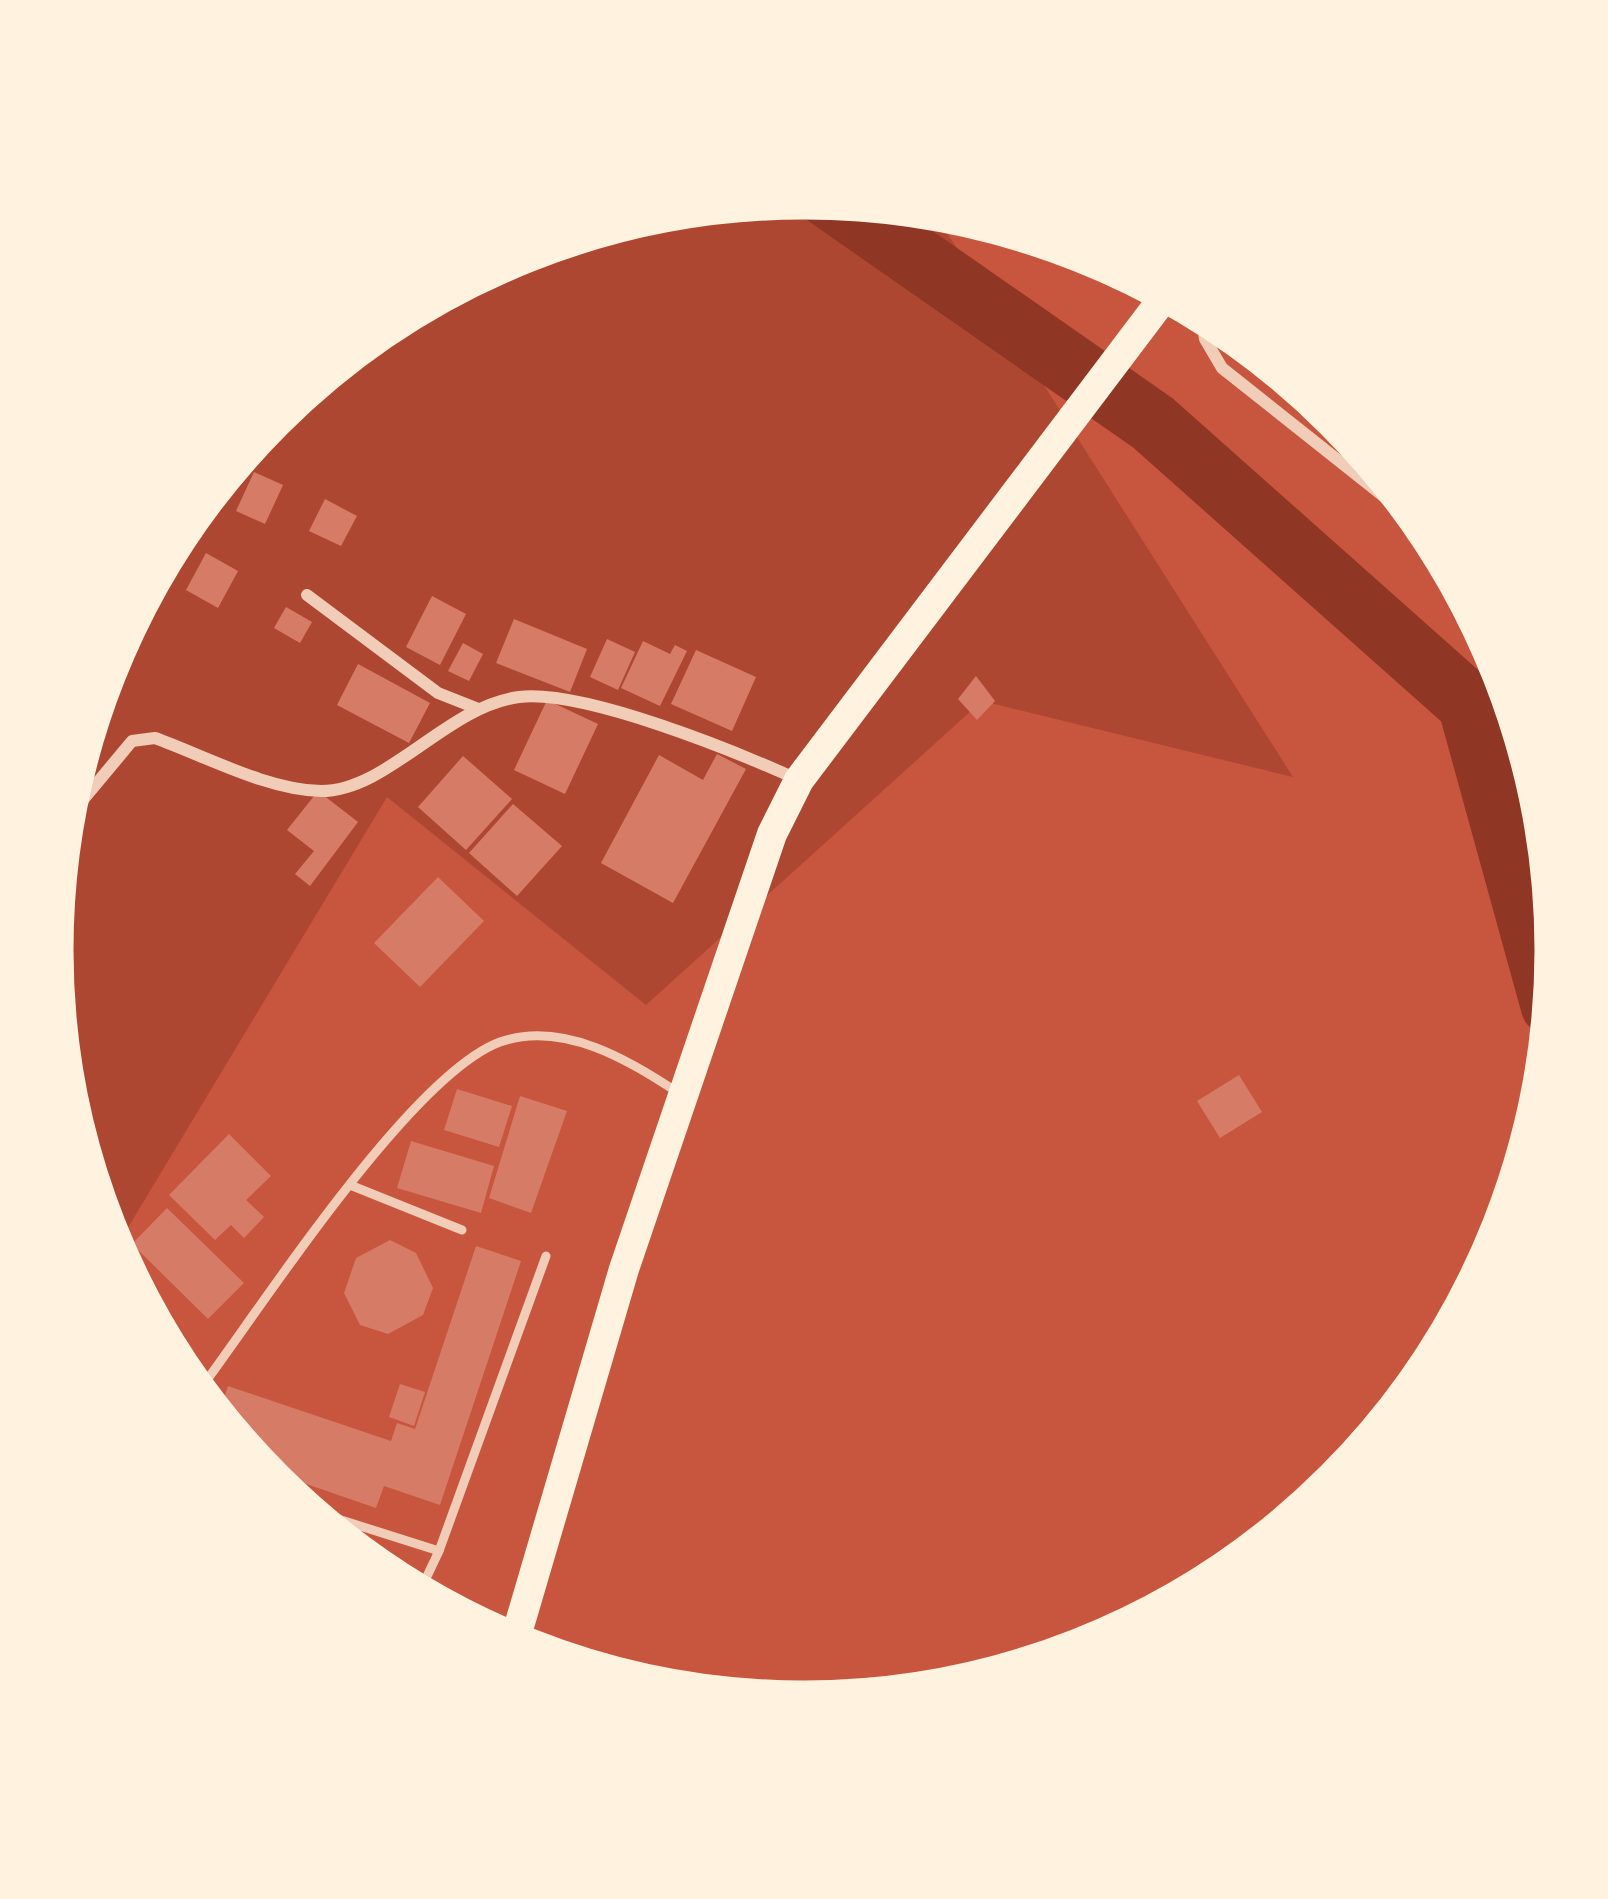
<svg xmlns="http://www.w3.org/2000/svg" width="1608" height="1899" font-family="Poppins,sans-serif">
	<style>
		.green { fill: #ae4732 }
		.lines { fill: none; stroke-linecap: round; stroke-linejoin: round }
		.river { stroke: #8f3625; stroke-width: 63 }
		.building { fill: #d67c66 }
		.service { stroke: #f1ccb7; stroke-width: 9 }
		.minor { stroke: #f1ccb7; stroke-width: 12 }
		.primary { stroke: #fff3e0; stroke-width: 30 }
		.rim { fill: none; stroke: #fff3e0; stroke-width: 15 }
	</style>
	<rect width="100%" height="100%" fill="#c8553d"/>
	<polygon class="green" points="805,191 937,217 1293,777 982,701 646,1005 387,797 112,1254 103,1239 45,949 103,658 268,412 514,248"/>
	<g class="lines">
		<polyline class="river" points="826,195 1153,423 1469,704 1552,1005"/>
	</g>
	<g class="building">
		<polygon points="1085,247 1095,249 1111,259 1106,265"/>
		<polygon points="254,472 283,485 265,524 236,511"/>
		<polygon points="325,499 357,516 341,546 309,531"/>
		<polygon points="206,553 238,571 218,608 186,590"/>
		<polygon points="432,596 466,614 440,665 406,647"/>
		<polygon points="286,607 312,622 300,643 274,628"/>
		<polygon points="514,619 587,649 570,692 496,663"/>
		<polygon points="607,639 635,652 618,690 590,677"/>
		<polygon points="643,641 670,654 675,645 687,651 660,706 621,688"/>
		<polygon points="463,643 483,654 469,681 448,671"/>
		<polygon points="696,650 756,677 732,731 671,704"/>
		<polygon points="358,664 430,703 409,743 337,705"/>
		<polygon points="976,676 995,701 977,720 958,699"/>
		<polygon points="547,700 598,724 565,794 514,770"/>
		<polygon points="717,754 746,769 673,903 601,863 659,755 703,780"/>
		<polygon points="463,756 512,799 466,850 418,807"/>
		<polygon points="318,791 358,822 310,886 295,874 314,851 287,830"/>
		<polygon points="513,804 562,846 517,896 469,853"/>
		<polygon points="438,877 484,921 420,987 374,943"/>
		<polygon points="1239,1075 1262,1112 1220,1138 1197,1101"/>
		<polygon points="457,1089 512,1106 499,1147 444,1130"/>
		<polygon points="520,1096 567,1111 531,1213 489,1198"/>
		<polygon points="229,1134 271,1176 246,1200 264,1217 244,1238 231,1225 215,1240 169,1195"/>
		<polygon points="411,1141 494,1166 481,1213 397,1188"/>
		<polygon points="167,1208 244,1283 208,1319 132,1244"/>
		<polygon points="390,1240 416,1253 433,1288 423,1315 388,1334 360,1325 344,1293 356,1258"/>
		<polygon points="476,1246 521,1261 440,1505 384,1486 376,1508 254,1466 219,1414 228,1386 391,1441 397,1423 415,1429"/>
		<polygon points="400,1384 425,1392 414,1426 389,1417"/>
	</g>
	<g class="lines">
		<g class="service">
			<polyline points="350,1185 462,1230"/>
			<path d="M201,1388C263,1305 411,1075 500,1042C563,1020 631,1061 680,1094"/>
			<polyline points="297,1506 439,1551 421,1589"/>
			<polyline points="439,1551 546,1256"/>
		</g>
		<g class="minor">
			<polyline points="1202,320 1205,339 1222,368 1411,518"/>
			<polyline points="307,595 438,693 476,708"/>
			<path d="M72,813L132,741L155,738C205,756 267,790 321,791C388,791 447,706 519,697C584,689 737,752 799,780"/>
		</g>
		<polyline class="primary" points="512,1650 624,1269 772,834 799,780 1165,296"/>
	</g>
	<path d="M0 0H1608V1899H0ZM66 950a738 738 0 1 1 1476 0a738 738 0 1 1-1476 0Z" fill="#fff3e0" fill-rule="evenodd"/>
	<path class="rim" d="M66 950a738 738 0 1 1 1476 0a738 738 0 1 1-1476 0Z"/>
</svg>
